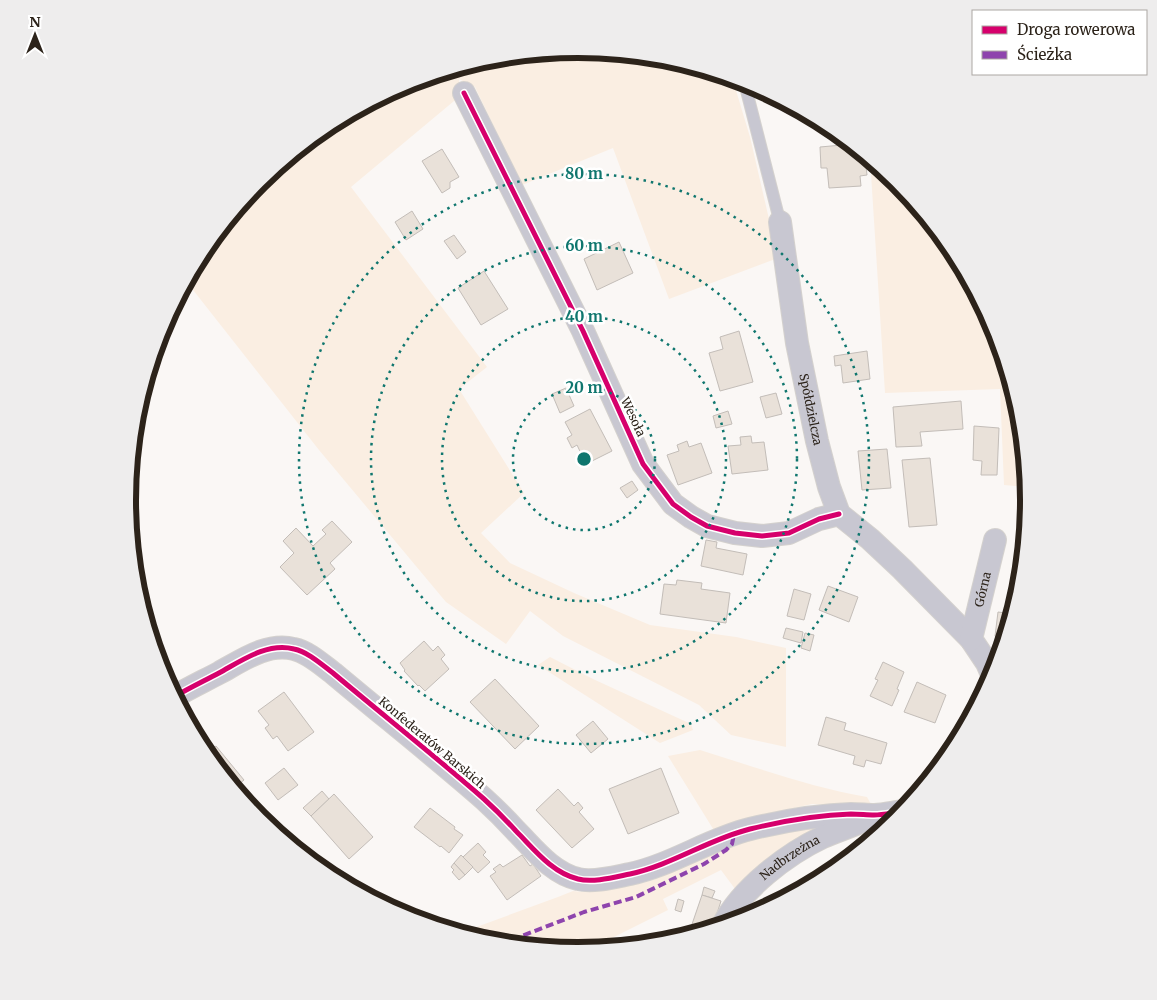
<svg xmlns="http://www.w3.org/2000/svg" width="1157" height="1000" font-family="Merriweather,serif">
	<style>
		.green { fill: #faeee2 }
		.building { fill: #e9e1d9; stroke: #c3bdb8 }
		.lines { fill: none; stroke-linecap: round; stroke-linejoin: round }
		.lane-casing { stroke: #d4d1ce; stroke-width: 13 }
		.street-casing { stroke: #d4d1ce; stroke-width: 24 }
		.lane { stroke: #c8c7d1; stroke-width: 11 }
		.street { stroke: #c8c7d1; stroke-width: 22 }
		.quiet { stroke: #8e44ad; stroke-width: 4; stroke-dasharray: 8 4; stroke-linecap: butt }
		.cycleway-casing { stroke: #fff; stroke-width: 8 }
		.cycleway { stroke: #d6006c; stroke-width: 5 }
		.ring { fill: none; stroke: #0f766e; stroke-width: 2.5; stroke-dasharray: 2.5 5 }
		.labels { text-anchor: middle; stroke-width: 5; stroke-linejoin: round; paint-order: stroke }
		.street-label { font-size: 12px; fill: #2c231a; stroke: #fff }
		.rim { fill: none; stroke: #2c231a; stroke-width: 6 }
		.centre { fill: #0f766e; stroke: #fff; stroke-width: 2.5 }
		.ring-label { font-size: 15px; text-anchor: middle; font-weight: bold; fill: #0f766e; stroke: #fff; stroke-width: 5; stroke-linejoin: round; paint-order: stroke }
	</style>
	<rect width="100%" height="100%" fill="#faf7f5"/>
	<g class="green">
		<polygon points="579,49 667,57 732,77 750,137 778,258 669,299 613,148 522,185 475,87 459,79 460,96 351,187 487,367 459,389 524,493 481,533 510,563 574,593 650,625 736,637 786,648 786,747 731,735 699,705 563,636 530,611 506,644 446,602 319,450 186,281 203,249 260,181 328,125 406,83 491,57"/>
		<polygon points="870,158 898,181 954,250 996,328 1021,412 1028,487 1004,485 1000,389 885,393"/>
		<polygon points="550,657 593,679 691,724 693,730 660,743 538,665"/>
		<path d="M700,750C755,767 810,787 867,797L873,808L812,804L754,817L715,832L668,756Z"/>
		<polygon points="830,821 738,893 721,870 663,899 668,910 588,950 578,951 490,943 460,933 558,897 573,891 583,892 596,891 643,883 659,878 736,838"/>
	</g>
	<g class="building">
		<polygon points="841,134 858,148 858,158 865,158 867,175 860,176 861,186 829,188 827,168 821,168 820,147 842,145"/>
		<polygon points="442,149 459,177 450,182 450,188 442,193 422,161"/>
		<polygon points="412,211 423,229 406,240 395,222"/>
		<polygon points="454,235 466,252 457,259 444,241"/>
		<polygon points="619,242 633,273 597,290 584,259"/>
		<polygon points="484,271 508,309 481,325 458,288"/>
		<polygon points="739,331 753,382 720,391 709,353 723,349 720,337"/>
		<polygon points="867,351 870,379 843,383 841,365 835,366 834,356"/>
		<polygon points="566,388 574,406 560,413 552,394"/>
		<polygon points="776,393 782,414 766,418 760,397"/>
		<polygon points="961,401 963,429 920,432 922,446 896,447 893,407"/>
		<polygon points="590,409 612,451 586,464 577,445 572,448 567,438 572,435 565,422"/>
		<polygon points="728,411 732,424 716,428 713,416"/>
		<polygon points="974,426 999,428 997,475 981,475 982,461 973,460"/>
		<polygon points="751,436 752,443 764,442 768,470 732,474 728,446 741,445 740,437"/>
		<polygon points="687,441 689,447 701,443 712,473 678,485 667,455 679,451 677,445"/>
		<polygon points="887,449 891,488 862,490 858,451"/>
		<polygon points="930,458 937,525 909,527 902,460"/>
		<polygon points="632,481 638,490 627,498 620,488"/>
		<polygon points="1024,518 1028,519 1024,563 1015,561"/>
		<polygon points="332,521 352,542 330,563 335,569 307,595 280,567 294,553 283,541 296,528 313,546 326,534 322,530"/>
		<polygon points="706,540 717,542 716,548 747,554 743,575 701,566"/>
		<polygon points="677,580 702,583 701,589 730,593 726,623 660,614 664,584 676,585"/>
		<polygon points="828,586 858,597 849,622 819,610"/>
		<polygon points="794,589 811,594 804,620 787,616"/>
		<polygon points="998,612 1013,614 1005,642 999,641 995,636"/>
		<polygon points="786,628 803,632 801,643 783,638"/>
		<polygon points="805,633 814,635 810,651 801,648"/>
		<polygon points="424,641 433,651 438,646 445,655 441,659 449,669 425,691 419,685 418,686 404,671 405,670 400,663"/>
		<polygon points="883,662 904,672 897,689 899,690 892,706 870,696 878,680 875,679"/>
		<polygon points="495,679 539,726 515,749 470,702"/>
		<polygon points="917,682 946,695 935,723 904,712"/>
		<polygon points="284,692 314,732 288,751 277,736 273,739 265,728 269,725 258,711"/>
		<polygon points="826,717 846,723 844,730 887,743 881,764 866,760 864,767 853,764 855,756 818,745"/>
		<polygon points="593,721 608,739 591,753 576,735"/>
		<polygon points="216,746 244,780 234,788 206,754"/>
		<polygon points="284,768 298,785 278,800 265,783"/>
		<polygon points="661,768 679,813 628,834 609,789"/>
		<polygon points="558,789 574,806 578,802 583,808 579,812 594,829 572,848 536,810"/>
		<polygon points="322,791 329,799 311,816 303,808"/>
		<polygon points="334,794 373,837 349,859 311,816"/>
		<polygon points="430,808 455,827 454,829 463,835 449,853 441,846 440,847 414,827"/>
		<polygon points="478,843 486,852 483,855 490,862 478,873 463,857"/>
		<polygon points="461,855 473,867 465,875 454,863"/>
		<polygon points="522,855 530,866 533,864 541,876 507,900 490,876 496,872 493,869 500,864 503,867"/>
		<polygon points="454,863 465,875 459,880 452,872 454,870 451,867"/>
		<polygon points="704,887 715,891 712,898 702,895"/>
		<polygon points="702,895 721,901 712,929 694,934 689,933"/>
		<polygon points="678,899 684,901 681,912 675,910"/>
	</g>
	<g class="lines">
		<defs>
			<polyline id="lane" points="744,81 780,222"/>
			<g id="street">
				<polyline points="464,93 583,331 643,464 673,504 691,517 707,526 735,533 762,536 789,533 819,519 839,514"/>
				<path id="s1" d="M780,222L797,343L817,441L829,487L839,514L870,539L902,569L971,639L987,663L993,677"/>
				<path id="s2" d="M971,639L995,540"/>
				<path d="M174,697C189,688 204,681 219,673C241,661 267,642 294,649C308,652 321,664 333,673C383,715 435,756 484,799C495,809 506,820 516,831C534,849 552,873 578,879C593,883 615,877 630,874C672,865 709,839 750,829C783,821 818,815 851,814C859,814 867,815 874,815C884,815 894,812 904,811"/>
				<path id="s3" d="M723,925C741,889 787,854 823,837C837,831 852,826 866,820"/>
			</g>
		</defs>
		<use href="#lane" class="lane-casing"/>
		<use href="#street" class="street-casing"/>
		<use href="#lane" class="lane"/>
		<use href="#street" class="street"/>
		<polyline class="quiet" points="501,944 584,912 636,897 704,864 726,850 732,844 734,834"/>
		<defs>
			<g id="cycleway">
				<polyline points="464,93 583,331 643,464 673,504 691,517 707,526 735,533 762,536 789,533 819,519 839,514"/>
				<path d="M174,697C189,688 204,681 219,673C241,661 267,642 294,649C308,652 321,664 333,673C383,715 435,756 484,799C495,809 506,820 516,831C534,849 552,873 578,879C593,883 615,877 630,874C672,865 709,839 750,829C783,821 818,815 851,814C859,814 867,815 874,815C884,815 894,812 904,811"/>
			</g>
		</defs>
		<use href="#cycleway" class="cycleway-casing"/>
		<use href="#cycleway" class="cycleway"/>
	</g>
	<g class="ring">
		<circle cx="584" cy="459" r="71"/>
		<circle cx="584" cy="459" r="142"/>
		<circle cx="584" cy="459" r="213"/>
		<circle cx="584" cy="459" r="285"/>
	</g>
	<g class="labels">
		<g class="street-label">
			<text dy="4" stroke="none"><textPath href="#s1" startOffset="190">Spółdzielcza</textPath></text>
			<text transform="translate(633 417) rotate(65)" y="4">Wesoła</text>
			<text dy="4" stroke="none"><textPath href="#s2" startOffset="51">Górna</textPath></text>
			<text transform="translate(432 743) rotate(40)" y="4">Konfederatów Barskich</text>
			<text dy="4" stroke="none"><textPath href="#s3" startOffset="96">Nadbrzeżna</textPath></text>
		</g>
	</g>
	<path d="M0 0H1157V1000H0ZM136 500a442 442 0 1 1 884 0a442 442 0 1 1-884 0Z" fill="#eeeded" fill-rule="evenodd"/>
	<path class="rim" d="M136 500a442 442 0 1 1 884 0a442 442 0 1 1-884 0Z"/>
	<circle cx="584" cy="459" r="8" class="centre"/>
	<g class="ring-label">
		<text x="584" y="179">80 m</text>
		<text x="584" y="251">60 m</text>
		<text x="584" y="322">40 m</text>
		<text x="584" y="393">20 m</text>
	</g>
	<rect x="972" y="10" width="175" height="65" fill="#ffffff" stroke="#aba7a3"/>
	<rect x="982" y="26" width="25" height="8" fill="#d6006c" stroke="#aba7a3"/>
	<text x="1017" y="35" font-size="15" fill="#2c231a">Droga rowerowa</text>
	<rect x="982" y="51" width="25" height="8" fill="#8e44ad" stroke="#aba7a3"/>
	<text x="1017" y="60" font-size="15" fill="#2c231a">Ścieżka</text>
	<g transform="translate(35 35)" stroke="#ffffff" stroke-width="4" paint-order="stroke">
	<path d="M0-4L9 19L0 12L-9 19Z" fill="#2c231a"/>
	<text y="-8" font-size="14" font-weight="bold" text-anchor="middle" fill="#2c231a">N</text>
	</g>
</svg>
